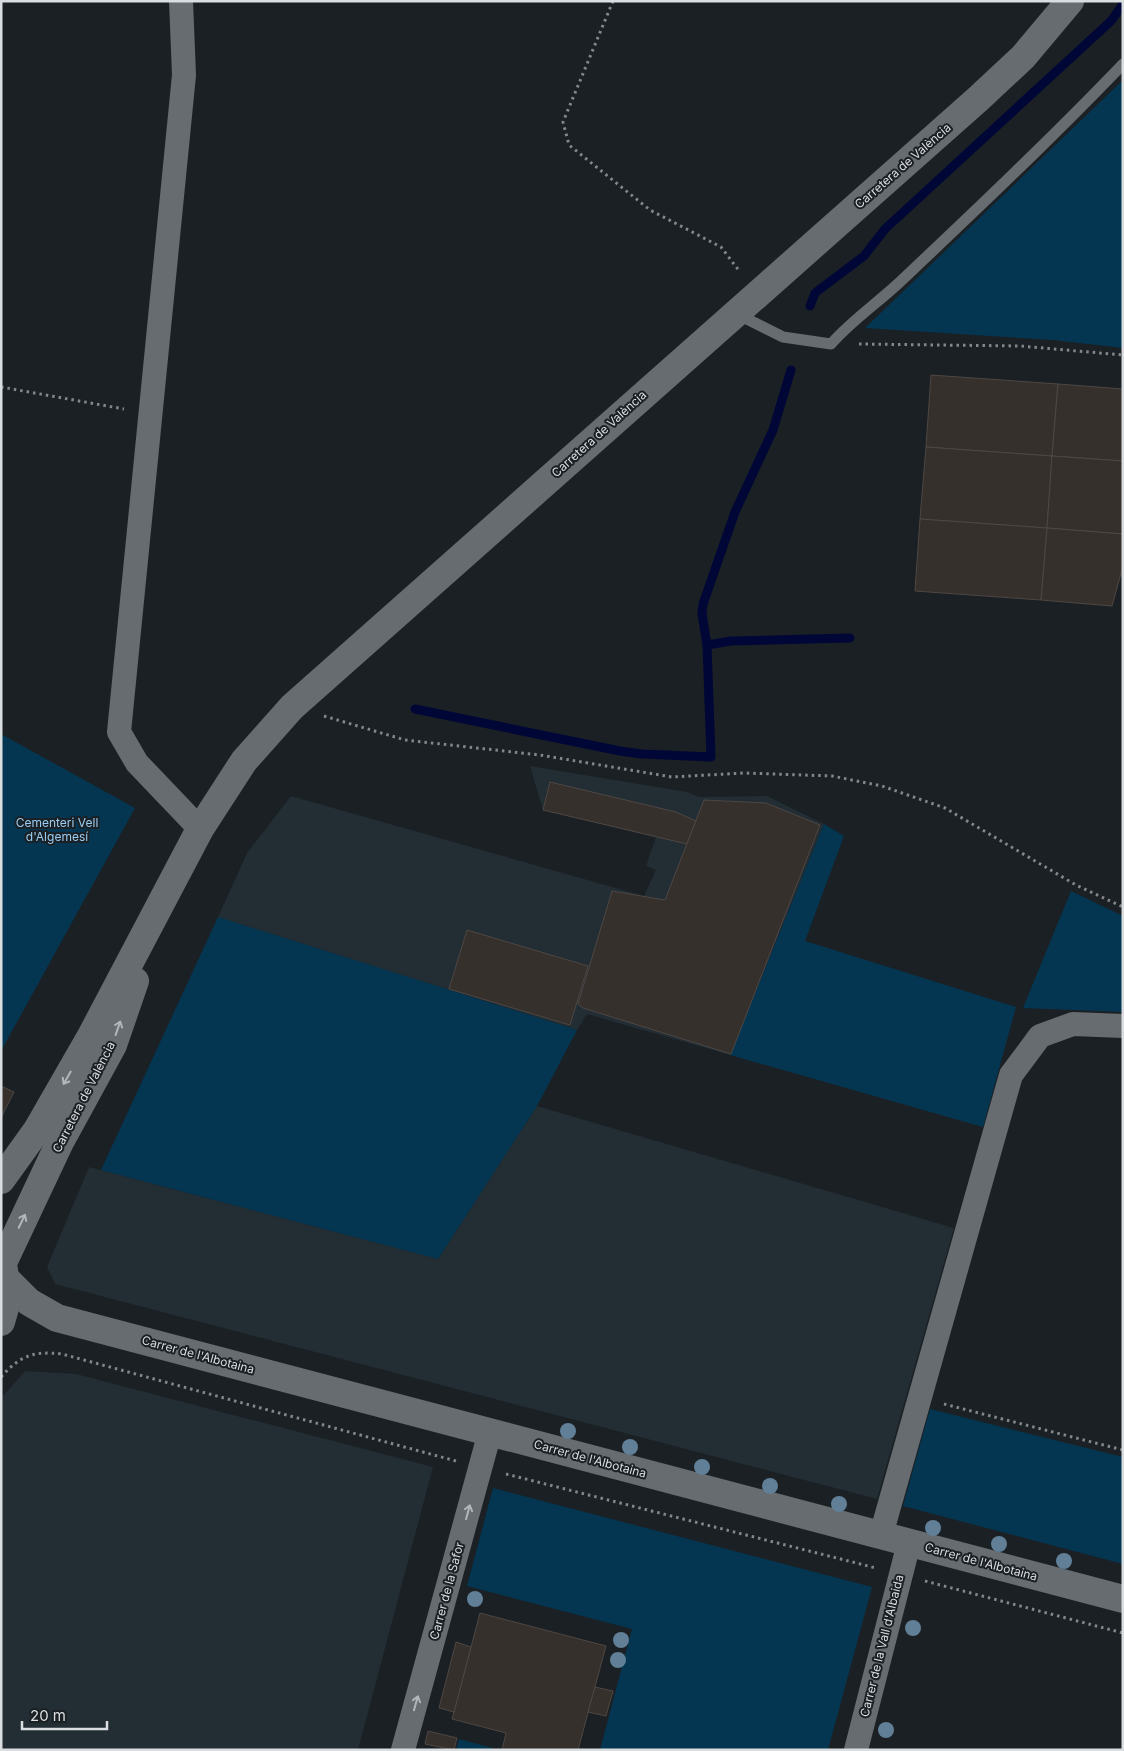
<svg xmlns="http://www.w3.org/2000/svg" width="1124" height="1751" font-family="Inter,sans-serif">
	<style>
		.built { fill: #222d34 }
		.green { fill: #043652 }
		.lines { fill: none; stroke-linecap: round; stroke-linejoin: round }
		.stream { stroke: #000737; stroke-width: 9 }
		.building { fill: #36302d; stroke: #4e4744 }
		.path { stroke: #83878b; stroke-width: 3; stroke-dasharray: 2.5 4; stroke-linecap: butt }
		.service { stroke: #666c70; stroke-width: 11 }
		.minor { stroke: #666c70; stroke-width: 24 }
		.tertiary { stroke: #666c70; stroke-width: 28 }
		.tree { fill: #617f96 }
		.oneway { stroke: #b2b6b9 }
		.labels { text-anchor: middle; stroke-width: 4; stroke-linejoin: round; paint-order: stroke }
		.street-label { font-size: 12px; fill: #dbdee1; stroke: #1b2024 }
		.park-label { font-size: 12px; fill: #9acdf3; stroke: #1b2024 }
	</style>
	<rect width="100%" height="100%" fill="#1b2024"/>
	<g class="built">
		<polygon points="530,766 687,792 699,797 767,796 824,824 730,1055 587,1014 577,1030 218,917 247,853 291,796 644,896 656,870 646,866 656,837 543,810"/>
		<polygon points="537,1106 954,1228 877,1499 55,1284 47,1267 89,1167 438,1259"/>
		<polygon points="25,1371 76,1374 433,1467 358,1750 1,1750 1,1398"/>
	</g>
	<g class="green">
		<polygon points="1123,80 1123,348 1053,340 865,328"/>
		<polygon points="1,734 135,808 1,1051"/>
		<polygon points="824,824 844,836 805,941 1016,1007 983,1127 730,1055"/>
		<polygon points="1071,891 1123,916 1123,1012 1023,1008"/>
		<polygon points="218,917 577,1030 537,1106 438,1259 101,1170"/>
		<polygon points="930,1409 1123,1457 1123,1564 903,1506"/>
		<polygon points="493,1488 872,1587 828,1750 600,1750 632,1629 467,1586"/>
		<polygon points="459,1739 493,1748 492,1750 456,1750"/>
	</g>
	<g class="lines">
		<g class="stream">
			<polyline points="810,306 815,293 864,256 885,229 1111,21 1123,4"/>
			<polyline points="791,370 773,430 735,512 703,604 702,614 707,645 731,641 850,638"/>
			<polyline points="415,709 620,751 642,754 711,757 707,645"/>
		</g>
	</g>
	<g class="building">
		<polygon points="931,375 1058,384 1052,456 926,447"/>
		<polygon points="1058,384 1123,389 1123,461 1052,456"/>
		<polygon points="926,447 1052,456 1047,528 920,519"/>
		<polygon points="1052,456 1123,461 1123,534 1047,528"/>
		<polygon points="920,519 1047,528 1041,600 915,591"/>
		<polygon points="1047,528 1123,534 1123,566 1112,606 1041,600"/>
		<polygon points="550,782 676,812 696,821 687,844 543,810"/>
		<polygon points="704,800 766,803 820,825 731,1054 583,1008 578,1004 612,891 665,900"/>
		<polygon points="467,930 588,966 570,1025 449,989"/>
		<polygon points="1,1086 14,1092 1,1118"/>
		<polygon points="480,1613 606,1646 578,1750 502,1750 506,1733 452,1719"/>
		<polygon points="456,1642 471,1647 454,1712 439,1708"/>
		<polygon points="595,1687 613,1691 606,1716 588,1712"/>
		<polygon points="428,1731 457,1738 454,1750 425,1744"/>
	</g>
	<g class="lines">
		<g class="path">
			<polyline points="613,1 563,122 569,145 650,210 721,247 740,272"/>
			<polyline points="859,344 1020,346 1123,355"/>
			<polyline points="1,387 124,409"/>
			<polyline points="324,716 405,740 540,755 672,777 744,773 832,776 882,786 945,808 1076,885 1123,907"/>
			<path d="M1,1377C21,1355 33,1351 62,1354L456,1461"/>
			<polyline points="944,1404 1123,1450"/>
			<polyline points="506,1474 876,1568"/>
			<polyline points="925,1581 1123,1633"/>
		</g>
		<path class="service" d="M737,314L783,337L831,344C852,320 879,302 902,280C977,209 1052,138 1123,64"/>
		<g class="minor">
			<polyline points="181,1 184,75 119,732 137,763 200,829"/>
			<polyline points="881,1535 1011,1075 1040,1036 1073,1024 1123,1026"/>
			<polyline points="403,1750 490,1432"/>
			<polyline points="856,1750 909,1543"/>
		</g>
		<g class="tertiary">
			<polyline points="1,1180 37,1130 91,1036 200,829 244,761 292,707 978,99 1023,57 1070,1"/>
			<polyline points="2,1265 60,1142 113,1045 135,981"/>
			<polyline points="7,1280 29,1302 57,1318 1123,1599"/>
			<polyline points="1,1322 7,1301 4,1270"/>
		</g>
	</g>
	<g class="tree">
		<circle cx="568" cy="1431" r="8"/>
		<circle cx="630" cy="1447" r="8"/>
		<circle cx="702" cy="1467" r="8"/>
		<circle cx="770" cy="1486" r="8"/>
		<circle cx="839" cy="1504" r="8"/>
		<circle cx="933" cy="1528" r="8"/>
		<circle cx="999" cy="1544" r="8"/>
		<circle cx="1064" cy="1561" r="8"/>
		<circle cx="475" cy="1599" r="8"/>
		<circle cx="913" cy="1628" r="8"/>
		<circle cx="621" cy="1640" r="8"/>
		<circle cx="618" cy="1660" r="8"/>
		<circle cx="886" cy="1730" r="8"/>
	</g>
	<defs><path id="oneway-shaft" d="M-6 0H5M1.5-3L5.5 0L1.5 3" fill="none" stroke-width="1.6" stroke-linecap="round" stroke-linejoin="round" transform="scale(1.25)"/></defs>
	<g class="oneway">
		<use href="#oneway-shaft" transform="translate(118 1028) rotate(-71)"/>
		<use href="#oneway-shaft" transform="translate(67 1078) rotate(120)"/>
		<use href="#oneway-shaft" transform="translate(22 1221) rotate(-64)"/>
		<use href="#oneway-shaft" transform="translate(468 1512) rotate(-75)"/>
		<use href="#oneway-shaft" transform="translate(416 1703) rotate(-74)"/>
	</g>
	<g class="labels">
		<g class="street-label">
			<text transform="translate(903 166) rotate(-41)" y="4">Carretera de València</text>
			<text transform="translate(599 434) rotate(-42)" y="4">Carretera de València</text>
			<text transform="translate(84 1097) rotate(-63)" y="4">Carretera de València</text>
			<text transform="translate(198 1355) rotate(15)" y="4">Carrer de l'Albotaina</text>
			<text transform="translate(590 1459) rotate(15)" y="4">Carrer de l'Albotaina</text>
			<text transform="translate(981 1562) rotate(15)" y="4">Carrer de l'Albotaina</text>
			<text transform="translate(447 1591) rotate(-75)" y="4">Carrer de la Safor</text>
			<text transform="translate(882 1646) rotate(-76)" y="4">Carrer de la Vall d'Albaida</text>
		</g>
		<g class="park-label">
			<text x="57" y="827">Cementeri Vell<tspan x="57" dy="14">d'Algemesí</tspan></text>
		</g>
	</g>
	<rect width="1124" height="1751" fill="none" stroke="#dbdee1" stroke-width="5"/>
	<path d="M22 1721v8h85v-8" fill="none" stroke="#dbdee1" stroke-width="2.5"/>
	<text x="30" y="1721" font-size="15" fill="#dbdee1" stroke="#1b2024" stroke-width="4" paint-order="stroke">20 m</text>
</svg>
